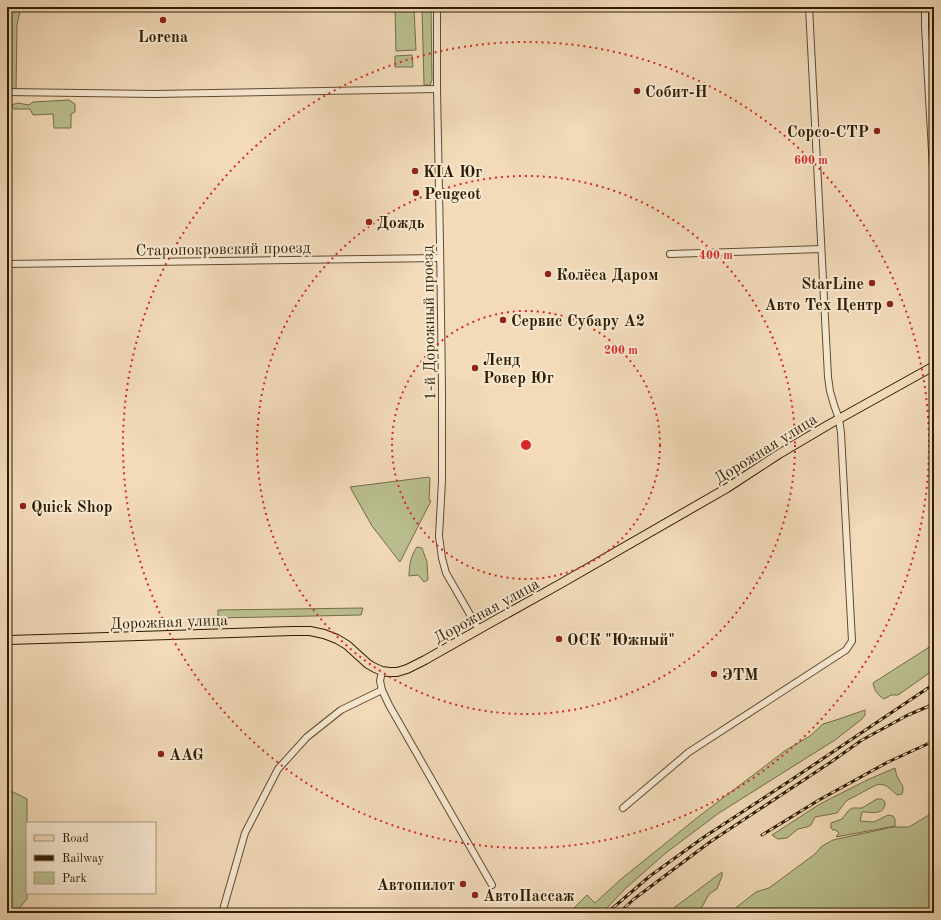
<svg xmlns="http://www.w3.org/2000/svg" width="941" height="920" font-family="'Old Standard TT',serif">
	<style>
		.green { fill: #bbc090; stroke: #746e4a }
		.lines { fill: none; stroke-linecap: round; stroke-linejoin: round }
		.minor-casing { stroke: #5f4c31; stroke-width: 8 }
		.major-casing { stroke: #2e1d03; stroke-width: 10 }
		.minor { stroke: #f7e8d2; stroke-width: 6 }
		.major { stroke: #f3dbba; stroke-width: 8 }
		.rail-casing { stroke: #2e1d03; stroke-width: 3 }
		.rail { stroke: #f7e8d2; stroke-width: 1.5; stroke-dasharray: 4.5; stroke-linecap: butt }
		.ring { fill: none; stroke: #d62828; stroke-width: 2; stroke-dasharray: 2 4 }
		.poi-dot { fill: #8f2418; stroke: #f7e8d2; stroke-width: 1.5 }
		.labels { text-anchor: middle; stroke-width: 4; stroke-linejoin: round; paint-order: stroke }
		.poi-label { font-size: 16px; font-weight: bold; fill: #2e1d03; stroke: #f7e8d2; text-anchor: start }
		.street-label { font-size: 16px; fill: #2e1d03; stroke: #f7e8d2 }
		.centre { fill: #d62828; stroke: #f7e8d2; stroke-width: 2 }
		.ring-label { font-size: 12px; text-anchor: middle; font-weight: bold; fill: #d62828; stroke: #f7e8d2; stroke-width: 4; stroke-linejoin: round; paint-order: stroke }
	</style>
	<rect width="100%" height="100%" fill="#f3dbba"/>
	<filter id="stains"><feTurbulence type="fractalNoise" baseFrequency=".005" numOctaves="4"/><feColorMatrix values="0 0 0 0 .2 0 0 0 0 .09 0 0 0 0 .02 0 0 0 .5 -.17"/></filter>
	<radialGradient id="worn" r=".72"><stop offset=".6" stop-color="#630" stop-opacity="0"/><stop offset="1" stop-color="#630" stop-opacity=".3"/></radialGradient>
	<g class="green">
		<polygon points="7,7 24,7 20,12 17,24 16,93 10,92 11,36 7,30"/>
		<polygon points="422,7 431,7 432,80 430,85 424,85"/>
		<polygon points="414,8 416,50 396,51 395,9"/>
		<polygon points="412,55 413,67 395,67 395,56"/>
		<polygon points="69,100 75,104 75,112 71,114 71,128 54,128 53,114 33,115 30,109 14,109 11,105 18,103 29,105 33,102"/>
		<polygon points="429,477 430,479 429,500 431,501 400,562 372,526 350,487"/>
		<path d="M417,547L422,548L427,562L428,580L424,582L418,575L409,576C409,566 411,555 417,547Z"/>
		<polygon points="363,608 361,615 218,618 218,610"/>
		<path d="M934,644V663L928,674L898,695H891L884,699C877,694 875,692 873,683Z"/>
		<polygon points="865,710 865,715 862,719 835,740 719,813 667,852 626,888 602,913 569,913 587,895 595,903 620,880 698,817 786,750 810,736 823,724 836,720"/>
		<path d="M895,768C896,772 896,775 898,778C901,785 905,785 902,794L897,795C890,789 885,782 876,785L846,801L837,813L815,817L811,825L807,827L798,829L787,838L778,839L772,835L820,804L867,780Z"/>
		<polygon points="7,789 27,799 27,899 15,913 7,913"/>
		<path d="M877,799H882L885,802C885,816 872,812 862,812L860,821L874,822L888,815L893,816L895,819V826L836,837L839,833L836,830H833L831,828V823L842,819L848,811L852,808H862Z"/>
		<polygon points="934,812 934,913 729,913 756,892 769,888 815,854 822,846 833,840 893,827 909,827"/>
		<polygon points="722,872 722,876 717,889 709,894 702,907 699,910 690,909 687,913 667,913"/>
	</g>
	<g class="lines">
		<defs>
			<g id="minor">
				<polyline points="437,7 437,89 440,242 442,387 442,481 439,536 442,558 446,573 479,630"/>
				<polyline points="925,7 925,26 934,187"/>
				<polyline points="7,92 155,94 437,89"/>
				<polyline points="670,254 821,249"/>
				<polyline points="7,264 440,258"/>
				<polyline points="382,671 380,681 382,690 389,705 492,885"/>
				<polyline points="623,808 689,752 846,650 852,641 841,433 839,419 834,405 830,391 828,377 809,7"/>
				<polyline points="222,913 245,833 278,769 307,737 341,710 382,690"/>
			</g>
			<polyline id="major" points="7,640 76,638 292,631 310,631 324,634 337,639 347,645 368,664 375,668 382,671 389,672 397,672 407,669 425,660 490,623 560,584 727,488 779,454 828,425 934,366"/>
		</defs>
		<use href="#minor" class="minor-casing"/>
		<use href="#major" class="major-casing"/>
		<use href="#minor" class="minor"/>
		<use href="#major" class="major"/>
		<defs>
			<g id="rail">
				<polyline points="762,835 819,800 888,762 934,741"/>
				<polyline points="607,913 650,876 704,837 791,780 934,684"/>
				<polyline points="619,913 634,899 710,842 831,762 862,740 908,715 934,704"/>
			</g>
		</defs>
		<use href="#rail" class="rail-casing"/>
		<use href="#rail" class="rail"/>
	</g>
	<g class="ring">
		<circle cx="526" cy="445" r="134"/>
		<circle cx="526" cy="445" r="269"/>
		<circle cx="526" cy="445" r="403"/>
	</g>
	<g class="poi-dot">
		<circle cx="163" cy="20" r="4"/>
		<circle cx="637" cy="91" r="4"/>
		<circle cx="877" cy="131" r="4"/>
		<circle cx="415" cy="171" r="4"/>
		<circle cx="416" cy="193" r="4"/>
		<circle cx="369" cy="222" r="4"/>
		<circle cx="548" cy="274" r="4"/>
		<circle cx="872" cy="283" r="4"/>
		<circle cx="890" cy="304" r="4"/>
		<circle cx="503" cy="320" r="4"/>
		<circle cx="475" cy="368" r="4"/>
		<circle cx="23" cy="506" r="4"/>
		<circle cx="559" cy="639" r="4"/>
		<circle cx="714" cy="674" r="4"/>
		<circle cx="161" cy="754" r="4"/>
		<circle cx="463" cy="884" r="4"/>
		<circle cx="475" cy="895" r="4"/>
	</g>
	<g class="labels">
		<g class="poi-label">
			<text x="163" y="42" text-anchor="middle">Lorena</text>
			<text x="645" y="97">Собит-Н</text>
			<text x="869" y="137" text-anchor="end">Сорсо-СТР</text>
			<text x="423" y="177">KIA Юг</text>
			<text x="424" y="199">Peugeot</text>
			<text x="377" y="228">Дождь</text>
			<text x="556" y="280">Колёса Даром</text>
			<text x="864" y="289" text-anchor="end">StarLine</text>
			<text x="882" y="310" text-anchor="end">Авто Тех Центр</text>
			<text x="511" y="326">Сервис Субару А2</text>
			<text x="483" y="365">Ленд<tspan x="483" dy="18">Ровер Юг</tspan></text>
			<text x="31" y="512">Quick Shop</text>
			<text x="567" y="645">ОСК "Южный"</text>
			<text x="722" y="680">ЭТМ</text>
			<text x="169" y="760">AAG</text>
			<text x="455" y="890" text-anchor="end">Автопилот</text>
			<text x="483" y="901">АвтоПассаж</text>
		</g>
		<g class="street-label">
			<text transform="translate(223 248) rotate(-1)" y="6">Старопокровский проезд</text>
			<text transform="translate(428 323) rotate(-91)" y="6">1-й Дорожный проезд</text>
			<text transform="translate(765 448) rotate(-32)" y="6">Дорожная улица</text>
			<text transform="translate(486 610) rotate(-29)" y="6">Дорожная улица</text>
			<text transform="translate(169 621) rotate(-2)" y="6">Дорожная улица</text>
		</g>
	</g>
	<circle cx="526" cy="445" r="6" class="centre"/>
	<g class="ring-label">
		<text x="811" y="164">600 m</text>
		<text x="716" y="259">400 m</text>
		<text x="621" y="354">200 m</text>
	</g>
	<rect width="941" height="920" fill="none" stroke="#f3dbba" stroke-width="24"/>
	<rect x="8" y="8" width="925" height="904" fill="none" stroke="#2e1d03" stroke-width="2"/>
	<rect x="12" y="12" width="917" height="896" fill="none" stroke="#2e1d03"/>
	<rect x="26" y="822" width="130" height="72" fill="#f7e8d2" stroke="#a7977f"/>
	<rect x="34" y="835" width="20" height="6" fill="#f3dbba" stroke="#a7977f"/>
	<text x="62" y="842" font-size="12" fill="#2e1d03">Road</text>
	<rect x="34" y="855" width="20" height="6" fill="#2e1d03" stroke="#a7977f"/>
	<text x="62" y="862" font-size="12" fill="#2e1d03">Railway</text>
	<rect x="34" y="872" width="20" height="12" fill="#bbc090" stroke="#a7977f"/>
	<text x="62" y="882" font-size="12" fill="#2e1d03">Park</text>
	<rect width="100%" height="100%" filter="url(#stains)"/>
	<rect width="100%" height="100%" fill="url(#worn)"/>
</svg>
